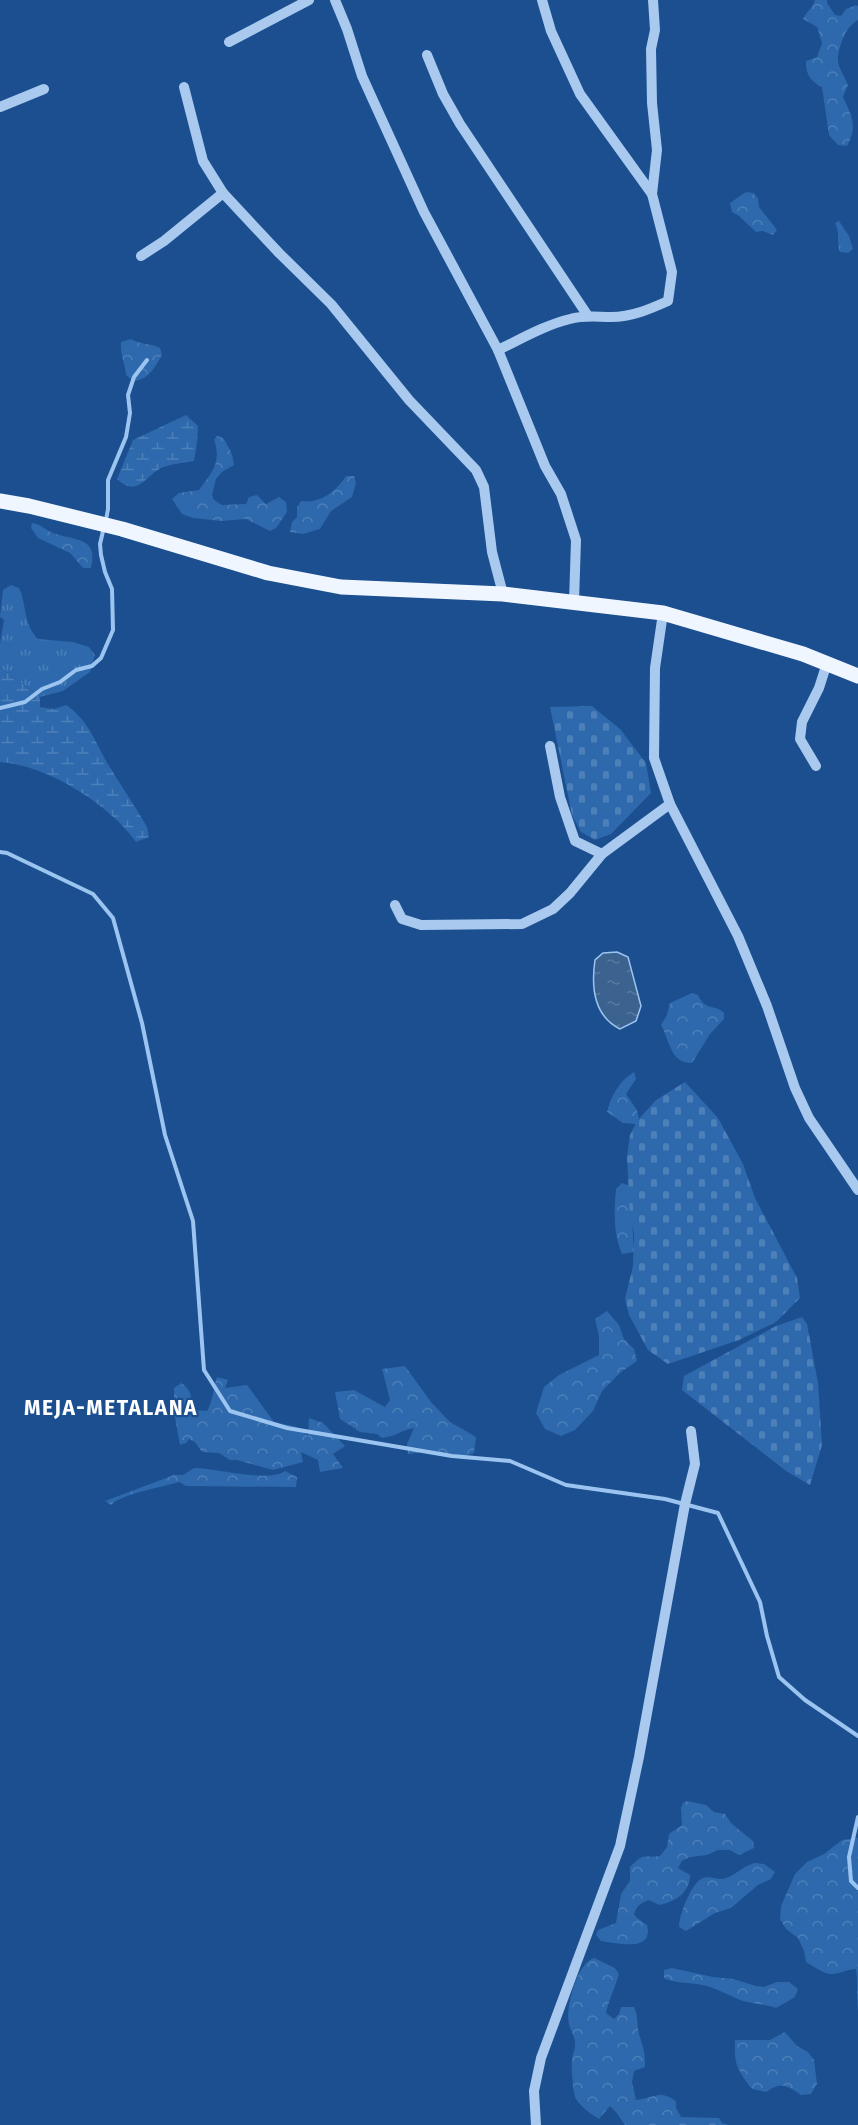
<svg xmlns="http://www.w3.org/2000/svg" width="858" height="2125" font-family="'Fira Sans',sans-serif">
	<style>
		.grass { fill: url(#grass-tufts) }
		.forest { fill: url(#forest-crowns) }
		.wetland { fill: url(#wetland-marsh) }
		.cemetery { fill: url(#cemetery-stones) }
		.water { fill: url(#water-ripples); stroke: #9cc4f0; stroke-width: 1.5 }
		.lines { fill: none; stroke-linecap: round; stroke-linejoin: round }
		.stream { stroke: #9cc4f0; stroke-width: 4 }
		.minor { stroke: #a9c9ee; stroke-width: 10 }
		.major { stroke: #f0f6ff; stroke-width: 15 }
		.labels { text-anchor: middle; stroke-width: 4.5; stroke-linejoin: round; paint-order: stroke }
		.district-label { font-size: 21px; font-weight: bold; letter-spacing: 1.5px; fill: #fff; stroke: #1b4f8f }
	</style>
	<defs>
		<pattern id="grass-tufts" width="24" height="20" patternUnits="userSpaceOnUse" patternTransform="scale(1.5)"><rect width="24" height="20" fill="#2e69ad"/><path d="M3 7l-1-3M5 7V3M7 7l1-3M15 17l-1-3M17 17v-4M19 17l1-3" fill="none" stroke="#4d80b9"/></pattern>
		<pattern id="forest-crowns" width="20" height="18" patternUnits="userSpaceOnUse" patternTransform="scale(1.5)"><rect width="20" height="18" fill="#2e69ad"/><path d="M2 6a3 3 0 1 1 6 0M12 15a3 3 0 1 1 6 0" fill="none" stroke="#4d80b9"/></pattern>
		<pattern id="wetland-marsh" width="20" height="14" patternUnits="userSpaceOnUse" patternTransform="scale(1.5)"><rect width="20" height="14" fill="#2e69ad"/><path d="M1 5h8M5 5V1M11 12h8M15 12V8" fill="none" stroke="#4d80b9"/></pattern>
		<pattern id="cemetery-stones" width="16" height="16" patternUnits="userSpaceOnUse" patternTransform="scale(1.5)"><rect width="16" height="16" fill="#2e69ad"/><path d="M2 7V4a2 2 0 0 1 4 0v3zM10 15v-3a2 2 0 0 1 4 0v3z" fill="#4d80b9"/></pattern>
		<pattern id="water-ripples" width="26" height="14" patternUnits="userSpaceOnUse" patternTransform="scale(1.5)"><rect width="26" height="14" fill="#3c6290"/><path d="M2 4q2-2 4 0t4 0M15 11q2-2 4 0t4 0" fill="none" stroke="#597aa1"/></pattern>
	</defs>
	<rect width="100%" height="100%" fill="#1b4f8f"/>
	<g class="grass">
		<path d="M839,221L849,236L853,249L848,253L840,252C836,241 841,236 835,223Z"/>
		<path d="M11,585L19,588C27,605 23,624 38,639L73,642L89,647L95,655L90,672L63,691L40,697L0,667V644L4,620L0,617L3,590Z"/>
	</g>
	<g class="forest">
		<path d="M815,0H827V3L835,15L841,16L846,9L856,5L858,6V20C848,27 845,32 841,44C834,64 840,66 848,85L843,97C852,116 858,127 847,146L838,145L829,135L822,87C811,82 805,73 806,61L817,57L822,43L817,27L803,19C807,11 813,8 815,0Z"/>
		<polygon points="746,192 753,193 758,198 759,207 777,230 773,235 763,231 756,232 739,216 732,212 730,203"/>
		<path d="M131,339C141,345 151,343 160,348L162,355C154,368 149,380 133,381L126,375C125,363 120,355 121,342Z"/>
		<path d="M217,436L223,438C229,447 233,454 234,465L222,472L216,479L212,495L214,500L222,505L246,504L249,497L257,495L266,504L279,497L286,502L287,512L276,528L270,531L246,519L221,521L193,518L182,514L172,499L179,493L199,490C212,473 222,462 214,440Z"/>
		<path d="M346,476H354L356,483L352,497L331,511L320,529L303,534L290,532L292,522L297,517V507L301,501C321,504 336,491 346,476Z"/>
		<path d="M32,523C41,524 45,530 53,533C74,541 99,536 91,568H83L70,553L38,538L31,528Z"/>
		<path d="M692,993L698,995C706,1012 713,1003 724,1013V1019L710,1034L692,1063C670,1063 670,1041 661,1025L667,1015L670,1003Z"/>
		<path d="M634,1072L636,1079L626,1094L637,1110L639,1119L636,1124L623,1123L607,1112C611,1096 619,1081 634,1072Z"/>
		<path d="M622,1183L630,1186L634,1252L622,1254C613,1234 614,1210 616,1189Z"/>
		<polygon points="607,1311 619,1325 624,1339 634,1349 637,1361 621,1372 602,1391 593,1411 575,1430 561,1436 545,1429 536,1413 544,1387 559,1375 599,1355 599,1336 595,1319"/>
		<path d="M405,1366L431,1402L450,1422L476,1437L474,1453L463,1457L454,1455L447,1456L430,1451L408,1454L407,1444L414,1428C402,1430 394,1437 382,1438L377,1434L360,1432L340,1419L335,1392L354,1390L385,1407L390,1400L382,1369Z"/>
		<path d="M217,1377L228,1380L225,1388L247,1385L274,1422L297,1427L308,1436L309,1418L323,1423L345,1446L333,1454L343,1468L320,1472L318,1460L301,1452L303,1462L273,1470L237,1460H230L219,1453L202,1452L195,1442L189,1439L186,1443L180,1445L174,1412V1388L181,1383C192,1390 193,1399 190,1410L207,1411C213,1401 213,1389 217,1377Z"/>
		<path d="M194,1468C216,1468 268,1483 285,1471L297,1477L296,1487L186,1486L179,1482C163,1487 121,1494 111,1505L105,1501L174,1475H183Z"/>
		<path d="M687,1801L706,1805L714,1812L725,1814L732,1824L753,1841L754,1848L739,1855L730,1850H718L707,1855L690,1857L682,1861L678,1868L690,1875C690,1893 675,1902 659,1905L649,1900C641,1903 637,1905 634,1914L637,1918L647,1925C654,1953 617,1943 601,1941L596,1935L598,1930L616,1923L621,1894L630,1881V1867C644,1852 643,1858 660,1856L667,1847L669,1834L682,1825L681,1808L683,1803Z"/>
		<path d="M857,1838H858V2011C856,1996 858,1983 856,1969C848,1969 839,1974 832,1974C823,1974 813,1966 806,1962L804,1951L798,1938L786,1929L780,1919L781,1906L795,1874L807,1862L824,1854L842,1840Z"/>
		<path d="M755,1863L764,1864L775,1872L771,1879L758,1885L731,1908L715,1913L686,1931L679,1927C679,1915 691,1883 703,1878C709,1875 718,1881 726,1878C736,1875 741,1867 755,1863Z"/>
		<path d="M594,1958L615,1968L619,1974C615,1988 609,1999 606,2013L614,2019L619,2014L621,2007H634C639,2017 636,2026 640,2037C644,2051 645,2051 645,2067L634,2071L632,2082L636,2100C654,2098 659,2089 676,2101V2108L681,2117L719,2118L722,2123L729,2125H625L616,2112L610,2106L599,2119C591,2114 579,2106 575,2097C573,2089 571,2068 572,2060C572,2055 575,2051 575,2046C576,2038 571,2032 569,2024C565,2008 577,1963 594,1958Z"/>
		<path d="M672,1968L713,1977L733,1979L756,1986L764,1987L777,1982H789L798,1989L795,1997L776,2008C765,2004 754,2004 743,2001C729,1996 717,1988 702,1985C689,1982 677,1984 664,1978V1970Z"/>
		<path d="M785,2032L797,2046L808,2052L814,2060L817,2084L811,2094L801,2095C787,2085 781,2082 766,2092L752,2089C737,2069 734,2065 735,2040H770Z"/>
	</g>
	<g class="wetland">
		<path d="M186,415L198,426L197,443L194,461C184,463 170,464 161,468C144,477 138,498 117,479L133,440Z"/>
		<path d="M0,667L40,697V707L54,709L66,705C88,719 96,744 109,766C122,787 135,806 147,827L149,837L136,842C109,804 47,765 0,762Z"/>
	</g>
	<g class="cemetery">
		<polygon points="592,706 620,729 646,763 651,793 611,834 595,840 581,832 572,815 550,707"/>
		<polygon points="685,1082 718,1118 743,1164 755,1198 797,1278 800,1298 776,1322 739,1340 668,1364 648,1350 629,1315 625,1299 633,1266 634,1234 630,1215 627,1157 630,1135 637,1121 656,1100"/>
		<polygon points="802,1317 807,1324 818,1383 822,1445 810,1485 786,1471 682,1390 684,1376 776,1326"/>
	</g>
	<path class="water" d="M617,952L628,957L641,1006L636,1021L620,1029C594,1016 591,987 595,960L603,953Z"/>
	<g class="lines">
		<g class="stream">
			<polyline points="106,520 108,509 108,480 126,437 130,413 128,395 134,377 147,360"/>
			<polyline points="0,708 25,702 42,689 60,682 76,670 92,666 101,658 113,630 112,589 105,572 101,555 100,544 104,527"/>
			<polyline points="0,852 7,853 93,894 113,918 142,1023 165,1135 193,1221 204,1370 230,1411 287,1428 452,1456 510,1461 566,1485 665,1499 718,1513 760,1602 767,1636 779,1677 805,1700 858,1736"/>
			<polyline points="858,1817 849,1857 851,1881 858,1888"/>
		</g>
		<g class="minor">
			<polyline points="335,0 347,29 362,76 377,109 424,212 498,350 545,466 561,494 576,540 574,602"/>
			<polyline points="542,0 551,31 580,94 652,194"/>
			<polyline points="229,42 309,0"/>
			<polyline points="427,55 443,94 460,124 588,316"/>
			<polyline points="184,87 203,161 223,193 279,253 331,304 409,400 476,470 484,487 492,552 503,594"/>
			<polyline points="0,107 44,89"/>
			<polyline points="141,256 164,241 223,193"/>
			<path d="M498,350C521,339 545,325 570,319C584,315 597,317 611,317C632,317 650,309 668,301L672,272L652,194L657,150L652,103L651,49L655,30L653,0"/>
			<polyline points="663,613 655,668 654,758 670,804 738,936 767,1006 795,1088 809,1118 858,1190"/>
			<polyline points="550,746 560,797 575,841 602,854"/>
			<polyline points="816,766 800,739 802,722 819,688 827,663"/>
			<polyline points="395,905 402,919 421,925 522,924 553,909 570,893 602,854 670,804"/>
			<polyline points="536,2125 534,2091 541,2058 620,1846 639,1757 685,1504 695,1464 691,1431"/>
		</g>
		<polyline class="major" points="0,501 29,506 122,529 268,573 341,587 503,594 663,613 803,654 858,676"/>
	</g>
	<g class="labels">
		<g class="district-label">
			<text x="111" y="1415">MEJA-METALANA</text>
		</g>
	</g>
</svg>
